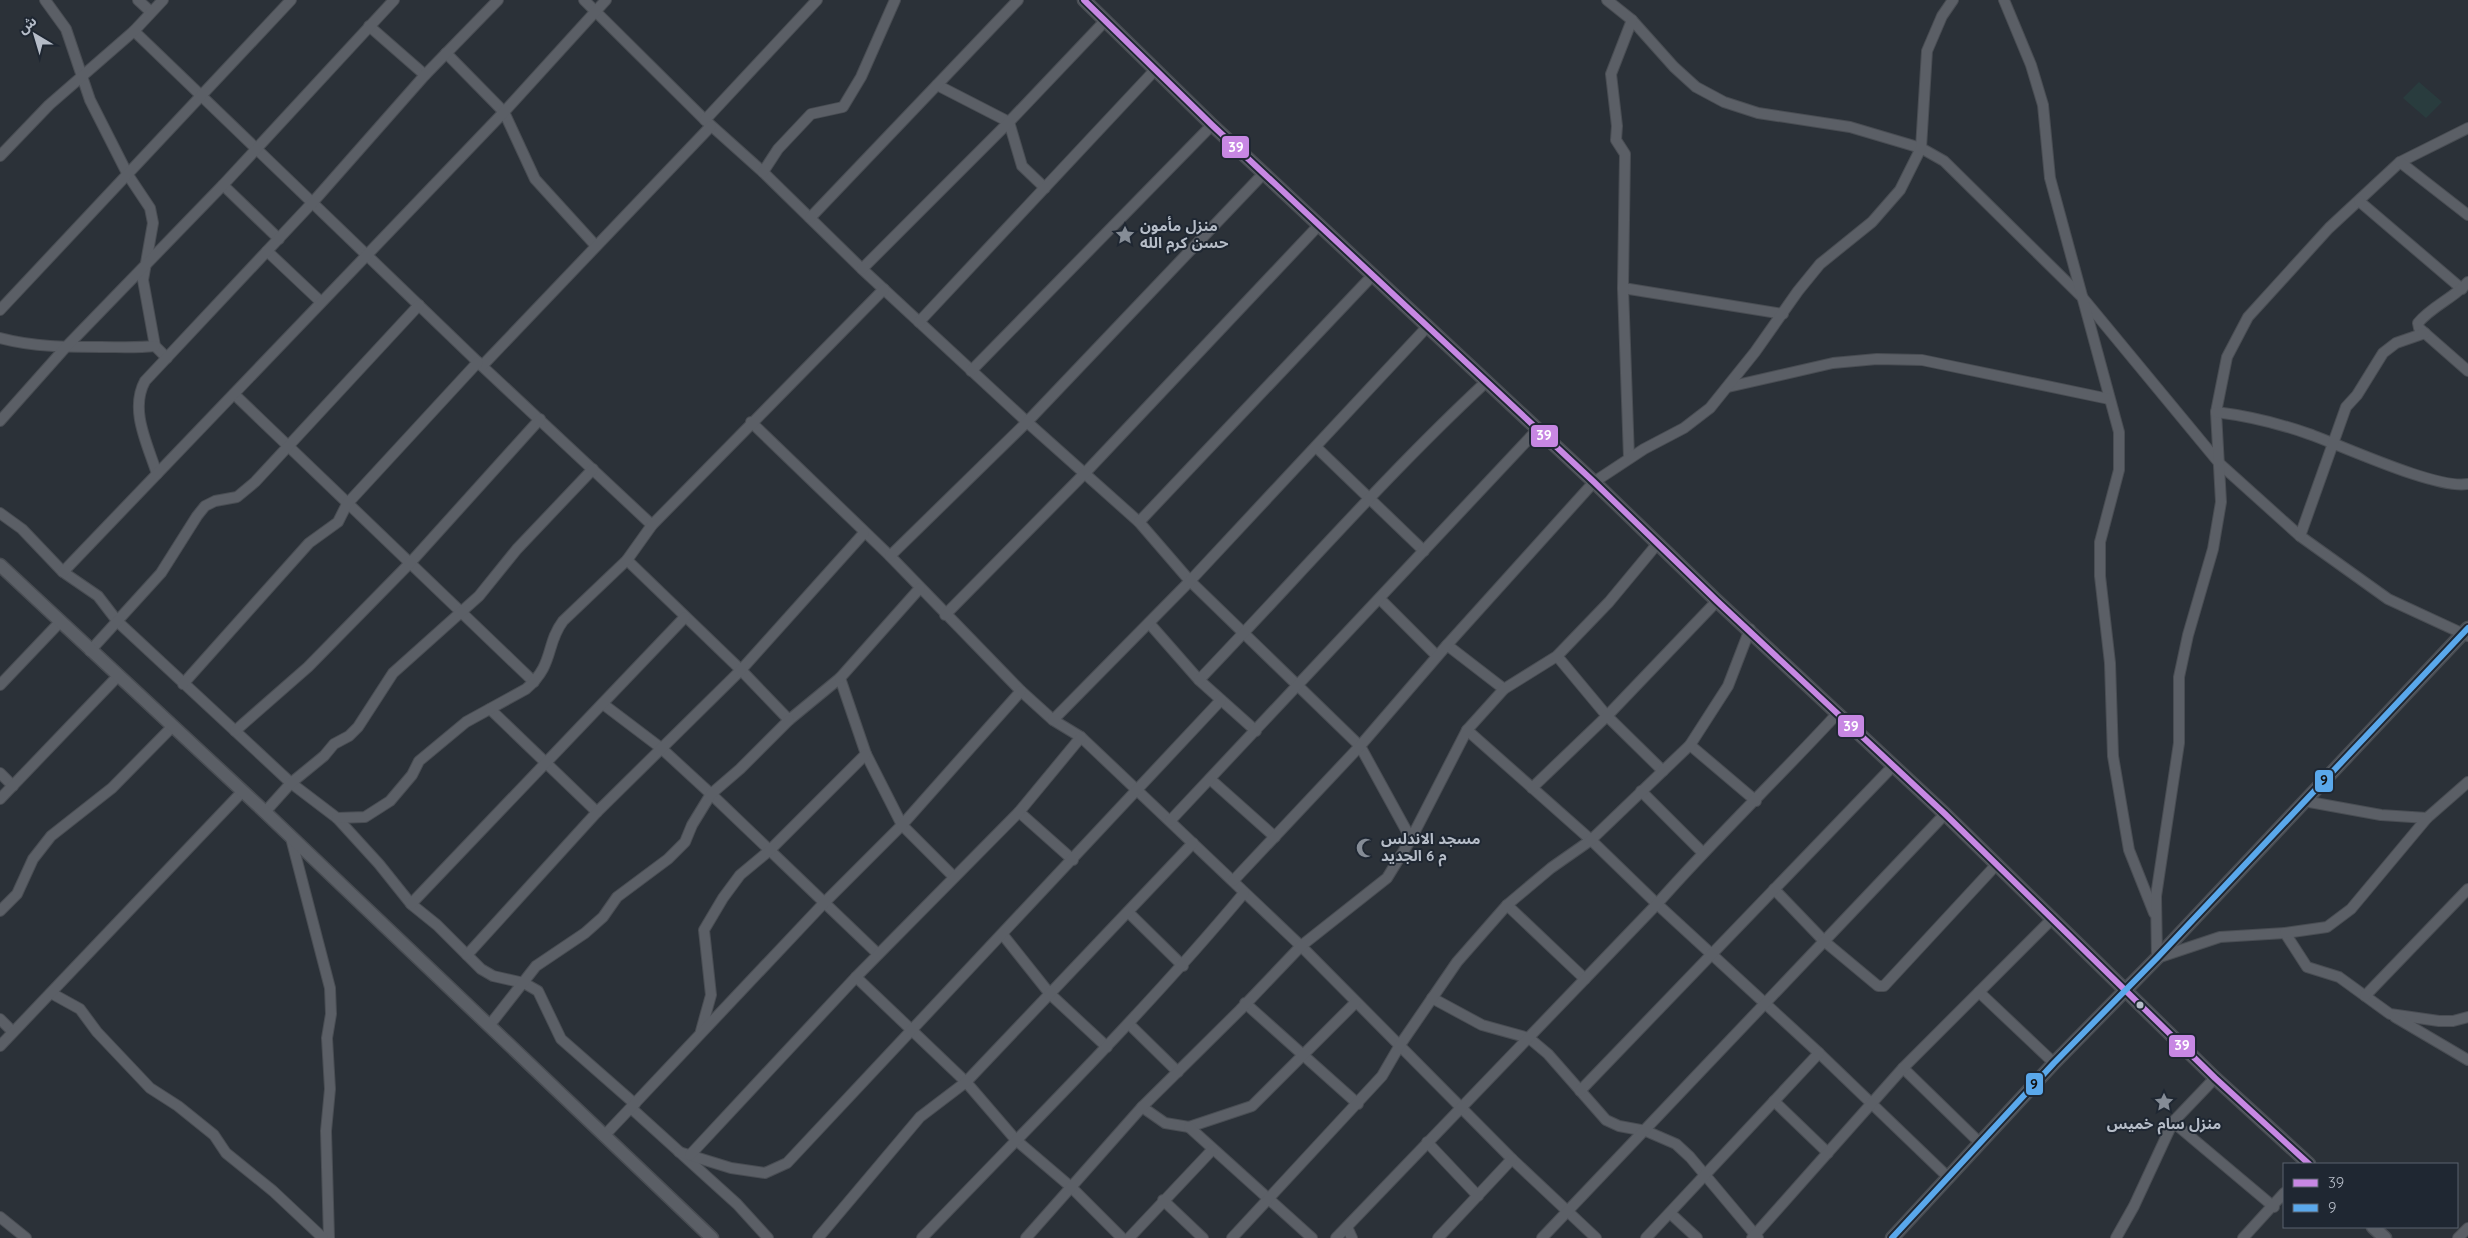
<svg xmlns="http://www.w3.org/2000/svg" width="2468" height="1238" font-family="Quicksand,'Noto Sans Arabic',sans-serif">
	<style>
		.green { fill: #293c3e }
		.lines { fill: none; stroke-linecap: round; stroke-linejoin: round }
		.minor-casing { stroke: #494d53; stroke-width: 12 }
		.tertiary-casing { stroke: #494d53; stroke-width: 15 }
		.minor { stroke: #5b5f66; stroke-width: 10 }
		.tertiary { stroke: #5b5f66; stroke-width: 12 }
		.bus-1-casing { stroke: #1f2732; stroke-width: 10 }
		.bus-2-casing { stroke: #1f2732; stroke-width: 10 }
		.bus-1 { stroke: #c787e3; stroke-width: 6 }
		.bus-2 { stroke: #5aa8eb; stroke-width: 6 }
		.bus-dot { fill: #b6bdc8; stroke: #1f2732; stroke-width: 2 }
		.labels { text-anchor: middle; stroke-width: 4; stroke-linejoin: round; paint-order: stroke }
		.poi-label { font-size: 15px; font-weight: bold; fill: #b6bdc8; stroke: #1f2732; text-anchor: start }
		.line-badge { stroke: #1f2732; stroke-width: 2 }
		.badge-label { font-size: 14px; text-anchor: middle; font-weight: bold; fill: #fff }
		.pale-badge-label { font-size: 14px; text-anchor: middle; font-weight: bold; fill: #111 }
	</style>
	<rect width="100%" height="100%" fill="#2b3138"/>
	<polygon class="green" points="2419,82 2442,102 2426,118 2403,98"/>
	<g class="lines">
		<defs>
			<g id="minor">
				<polyline points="45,0 66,29 90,100 128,175 150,208 153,223 143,280 155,346 167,358"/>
				<polyline points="138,0 151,12"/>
				<polyline points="584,0 705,120 763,172 862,269 1027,422 1139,522 1190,581 1360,746 1411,839"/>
				<polyline points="1607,0 1632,20 1674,67 1696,87 1724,102 1758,113 1850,127 1921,148 1944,161 2082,297 2220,464 2300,536 2388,599 2468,636"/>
				<polyline points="2004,0 2031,65 2043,105 2050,178 2119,432 2119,470 2100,542 2100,576 2110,663 2113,756 2129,850 2154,913"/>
				<polyline points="369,26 425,75"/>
				<polyline points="134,31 482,366 652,525"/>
				<polyline points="446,53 504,112 535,179 596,246"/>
				<polyline points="937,85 1009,122 1022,166 1045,188"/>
				<polyline points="705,120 817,0"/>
				<polyline points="2468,128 2400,162 2329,228 2248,317 2227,357 2216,412 2221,502 2213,549 2188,635 2179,677 2179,743 2156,896 2157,958 2220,937 2285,933 2307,967 2339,977 2390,1014 2439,1021 2453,1021 2468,1017"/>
				<polyline points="0,156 49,105 134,31 163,0"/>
				<polyline points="2400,162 2468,215"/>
				<polyline points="763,172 778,149 811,114 843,107 861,77 895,0"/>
				<polyline points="223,185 279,239"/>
				<polyline points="2359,201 2462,289"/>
				<polyline points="810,218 1018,0"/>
				<polyline points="267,251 321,302"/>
				<polyline points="862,269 1009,122 1105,21"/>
				<path d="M2468,282C2454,298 2432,306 2418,323L2419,328L2468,371"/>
				<polyline points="1623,288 1783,314"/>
				<polyline points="0,310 291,0"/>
				<polyline points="919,322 1155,70"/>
				<path d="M0,338C34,347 66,347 101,347C119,347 137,348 155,346"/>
				<polyline points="482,366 711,126"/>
				<polyline points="971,371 1212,125"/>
				<polyline points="1728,387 1833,363 1877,359 1922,360 2109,399"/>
				<polyline points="234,394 534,682"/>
				<path d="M2216,412C2248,416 2278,423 2309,434C2343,446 2437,490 2468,484"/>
				<polyline points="0,421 65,348 223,185 394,0"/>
				<polyline points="751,422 890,556 1021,691 1053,720 1081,737 1301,946 1512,1159 1596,1238"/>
				<polyline points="1316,447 1424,551"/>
				<polyline points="1629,458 1623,288 1625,154 1616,140 1617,126 1611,74 1632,20"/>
				<path d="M157,474C148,445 129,410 145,381L313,202L425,75L498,0"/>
				<polyline points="0,513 22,529 63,572 98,596 118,622 291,783 337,818 379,864 411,904 437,925 481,969 493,976 524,983 538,991 561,1039 635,1104"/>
				<polyline points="1139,522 1372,276"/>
				<polyline points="2300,536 2346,407 2357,395 2383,353 2396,343 2425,333"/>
				<polyline points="890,556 1027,422 1264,173"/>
				<polyline points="627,560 741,670 789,720 840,678 866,754 902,825 954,877"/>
				<polyline points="63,572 504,112 606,0"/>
				<polyline points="1380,599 1437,656"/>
				<polyline points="945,615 1085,473 1319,225"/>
				<polyline points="1149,623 1199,680 1256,731"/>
				<polyline points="1447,645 1504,689"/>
				<polyline points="90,651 161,573 197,516 205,506 215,501 237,497 255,482 419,305"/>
				<polyline points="1557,656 1607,716 1663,771"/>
				<polyline points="840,678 920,588"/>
				<path d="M1199,680C1295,580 1385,476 1486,382"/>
				<polyline points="183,684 309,543 338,522 347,504 478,362"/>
				<polyline points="0,685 60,622"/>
				<polyline points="603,704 661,748 711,794 878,954"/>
				<polyline points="490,709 597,812"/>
				<polyline points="1053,720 1190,581 1428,326"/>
				<polyline points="1467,730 1591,840 1657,904 1819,1053 1949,1178"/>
				<polyline points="235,731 308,667 411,562 540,419"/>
				<polyline points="1690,745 1756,801"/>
				<polyline points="0,773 13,786"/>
				<polyline points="1210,779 1275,837"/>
				<polyline points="1532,788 1607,716 1717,601"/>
				<polyline points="1641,791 1702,852"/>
				<polyline points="0,799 118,676"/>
				<polyline points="2304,801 2381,815 2427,818 2468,782"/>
				<polyline points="265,812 291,783 324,756 334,744 349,736 358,727 393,673 479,596 517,549 593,469"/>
				<polyline points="1019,812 1073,860"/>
				<path d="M337,818L365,817L390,801L412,775L419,761L466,722L526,689C555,664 545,645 563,621L627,560L652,525L884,289"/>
				<polyline points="1170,821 1537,430"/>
				<polyline points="291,838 330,988 331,1014 327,1038 330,1089 326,1131 329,1238"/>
				<polyline points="1233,881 1360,746 1447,645 1594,482 1644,449 1684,428 1710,408 1755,352 1798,291 1820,264 1872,222 1900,190 1921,148 1927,51 1942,16 1953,0"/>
				<polyline points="1774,889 1824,941 1878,986 1884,986 1997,864"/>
				<polyline points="411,904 685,617"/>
				<polyline points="1507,905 1585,979"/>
				<polyline points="0,911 17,894 33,859 51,836 112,788 173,726"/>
				<polyline points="1128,912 1183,966"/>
				<polyline points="2285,933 2327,927 2351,909 2427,818"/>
				<polyline points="1003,935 1050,994 1107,1047"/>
				<polyline points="467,955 597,812 741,670 864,533"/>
				<polyline points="856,977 966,1082 1016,1140 1071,1187 1122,1238"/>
				<polyline points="1979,992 2054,1063"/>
				<polyline points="51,993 80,1009 97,1032 150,1088 178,1106 214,1135 226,1153 273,1191 323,1238"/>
				<polyline points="2365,996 2468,889"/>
				<polyline points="1432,998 1482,1025 1529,1038 1548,1054 1606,1120 1619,1126 1646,1131 1676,1144 1690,1157 1758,1238"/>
				<polyline points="1245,1003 1358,1104"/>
				<polyline points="2395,1017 2468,1060"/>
				<polyline points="0,1019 13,1032"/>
				<polyline points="1129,1024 1178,1072"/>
				<polyline points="489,1026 536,966 585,933 603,917 617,897 668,859 685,842 692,825 711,794 740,769 789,720"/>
				<polyline points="701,1031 711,995 704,930 723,898 740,875 770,850 866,754"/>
				<polyline points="0,1046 242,792"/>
				<polyline points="1903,1068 1980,1143"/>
				<polyline points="1580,1091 1893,766"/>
				<polyline points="1774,1101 1828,1153"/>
				<polyline points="1142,1107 1165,1123 1189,1127 1252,1106 1356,1002"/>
				<polyline points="631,1108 737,1204 768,1238"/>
				<polyline points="2173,1122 2274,1207"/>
				<polyline points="1189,1127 1312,1238"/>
				<polyline points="604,1136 824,903 902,825 1021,691"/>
				<polyline points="1427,1142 1478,1196"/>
				<polyline points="679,1152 731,1168 765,1173 787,1163 1221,700"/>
				<polyline points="690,1155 856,977 1019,812 1081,737"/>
				<polyline points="1163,1200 1203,1238"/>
				<polyline points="1670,1213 1697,1238"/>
				<polyline points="0,1217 26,1238"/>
				<polyline points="1347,1227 1352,1238"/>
				<polyline points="818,1238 920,1117 966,1082 1193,843"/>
				<path d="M922,1238C1031,1124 1143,1014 1244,893"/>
				<polyline points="1026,1238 1142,1107 1240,1010 1301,946 1387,878 1411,839 1467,730 1504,689 1557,656 1609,602 1658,543"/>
				<polyline points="1129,1238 1213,1149"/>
				<polyline points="1232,1238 1382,1076 1400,1045 1457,962 1507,905 1551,868 1591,840 1690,745 1728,686 1750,629"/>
				<path d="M1336,1238L1657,904C1715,838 1778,778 1837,714"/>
				<polyline points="1438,1238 1512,1159"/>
				<polyline points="1542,1238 1945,814"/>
				<polyline points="1646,1238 1819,1053"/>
				<polyline points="1752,1238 1903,1068 2053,918"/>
				<polyline points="2116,1238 2134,1206 2173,1122 2215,1078"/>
				<polyline points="2243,1238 2284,1193"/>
				<polyline points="2458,1238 2468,1228"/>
			</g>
			<g id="tertiary">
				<polyline points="1084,0 1212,125 1594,482 1717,601 1945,814 2215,1078 2309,1164"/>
				<polyline points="0,565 265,812 712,1238"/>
				<polyline points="2373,1227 2385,1238"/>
				<polyline points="1892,1238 2054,1063 2157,958 2468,628"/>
			</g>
		</defs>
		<use href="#minor" class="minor-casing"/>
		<use href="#tertiary" class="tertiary-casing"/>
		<use href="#minor" class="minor"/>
		<use href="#tertiary" class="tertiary"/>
		<defs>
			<polyline id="bus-1" points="1084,0 1212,125 1594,482 1717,601 1945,814 2215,1078 2309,1164"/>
			<polyline id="bus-2" points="1892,1238 2054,1063 2157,958 2468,628"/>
		</defs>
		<use href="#bus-1" class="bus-1-casing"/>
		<use href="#bus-2" class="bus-2-casing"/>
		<use href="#bus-1" class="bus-1"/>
		<use href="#bus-2" class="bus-2"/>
	</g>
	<defs>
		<symbol id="sight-bare" viewBox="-9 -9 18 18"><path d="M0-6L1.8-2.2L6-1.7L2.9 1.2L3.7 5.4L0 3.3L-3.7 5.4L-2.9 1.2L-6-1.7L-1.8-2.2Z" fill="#858c96" stroke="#1f2732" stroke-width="2.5" paint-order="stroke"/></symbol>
		<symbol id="mosque-bare" viewBox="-9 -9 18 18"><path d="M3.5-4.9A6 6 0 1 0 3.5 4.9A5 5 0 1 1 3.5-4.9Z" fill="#858c96" stroke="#1f2732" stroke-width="2.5" paint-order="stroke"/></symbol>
	</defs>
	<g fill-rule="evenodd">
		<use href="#sight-bare" x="1111" y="221" width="28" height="28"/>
		<use href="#mosque-bare" x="1352" y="834" width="28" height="28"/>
		<use href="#sight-bare" x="2150" y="1088" width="28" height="28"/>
	</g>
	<circle class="bus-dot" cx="2140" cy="1005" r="4.5"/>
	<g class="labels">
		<g class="poi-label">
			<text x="1140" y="231">منزل مأمون<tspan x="1140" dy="17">حسن كرم الله</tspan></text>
			<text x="1381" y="844">مسجد الاندلس<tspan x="1381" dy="17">م 6 الجديد</tspan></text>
			<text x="2164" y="1129" text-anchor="middle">منزل سام خميس</text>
		</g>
	</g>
	<g class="line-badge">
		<rect x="1221" y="135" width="29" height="24" rx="5" fill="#c787e3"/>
		<rect x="1530" y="424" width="29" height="24" rx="5" fill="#c787e3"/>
		<rect x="1837" y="714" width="28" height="24" rx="5" fill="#c787e3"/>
		<rect x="2314" y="769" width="20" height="24" rx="5" fill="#5aa8eb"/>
		<rect x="2168" y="1034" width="28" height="24" rx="5" fill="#c787e3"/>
		<rect x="2025" y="1072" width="19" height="24" rx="5" fill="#5aa8eb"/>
	</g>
	<g class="badge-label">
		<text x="1236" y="152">39</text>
		<text x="1544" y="440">39</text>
		<text x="1851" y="731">39</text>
		<text x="2182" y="1050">39</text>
	</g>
	<g class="pale-badge-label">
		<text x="2324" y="785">9</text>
		<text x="2034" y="1089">9</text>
	</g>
	<rect x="2283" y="1163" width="175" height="65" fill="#1f2732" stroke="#5b636e"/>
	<rect x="2293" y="1179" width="25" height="8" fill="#c787e3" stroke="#5b636e"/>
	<text x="2328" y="1188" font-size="15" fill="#b6bdc8">39</text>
	<rect x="2293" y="1204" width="25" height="8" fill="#5aa8eb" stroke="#5b636e"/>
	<text x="2328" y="1213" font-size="15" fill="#b6bdc8">9</text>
	<g transform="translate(35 35) rotate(322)" stroke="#1f2732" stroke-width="4" paint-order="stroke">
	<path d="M0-4L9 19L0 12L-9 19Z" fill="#b6bdc8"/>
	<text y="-8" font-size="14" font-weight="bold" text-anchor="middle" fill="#b6bdc8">ش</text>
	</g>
</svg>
